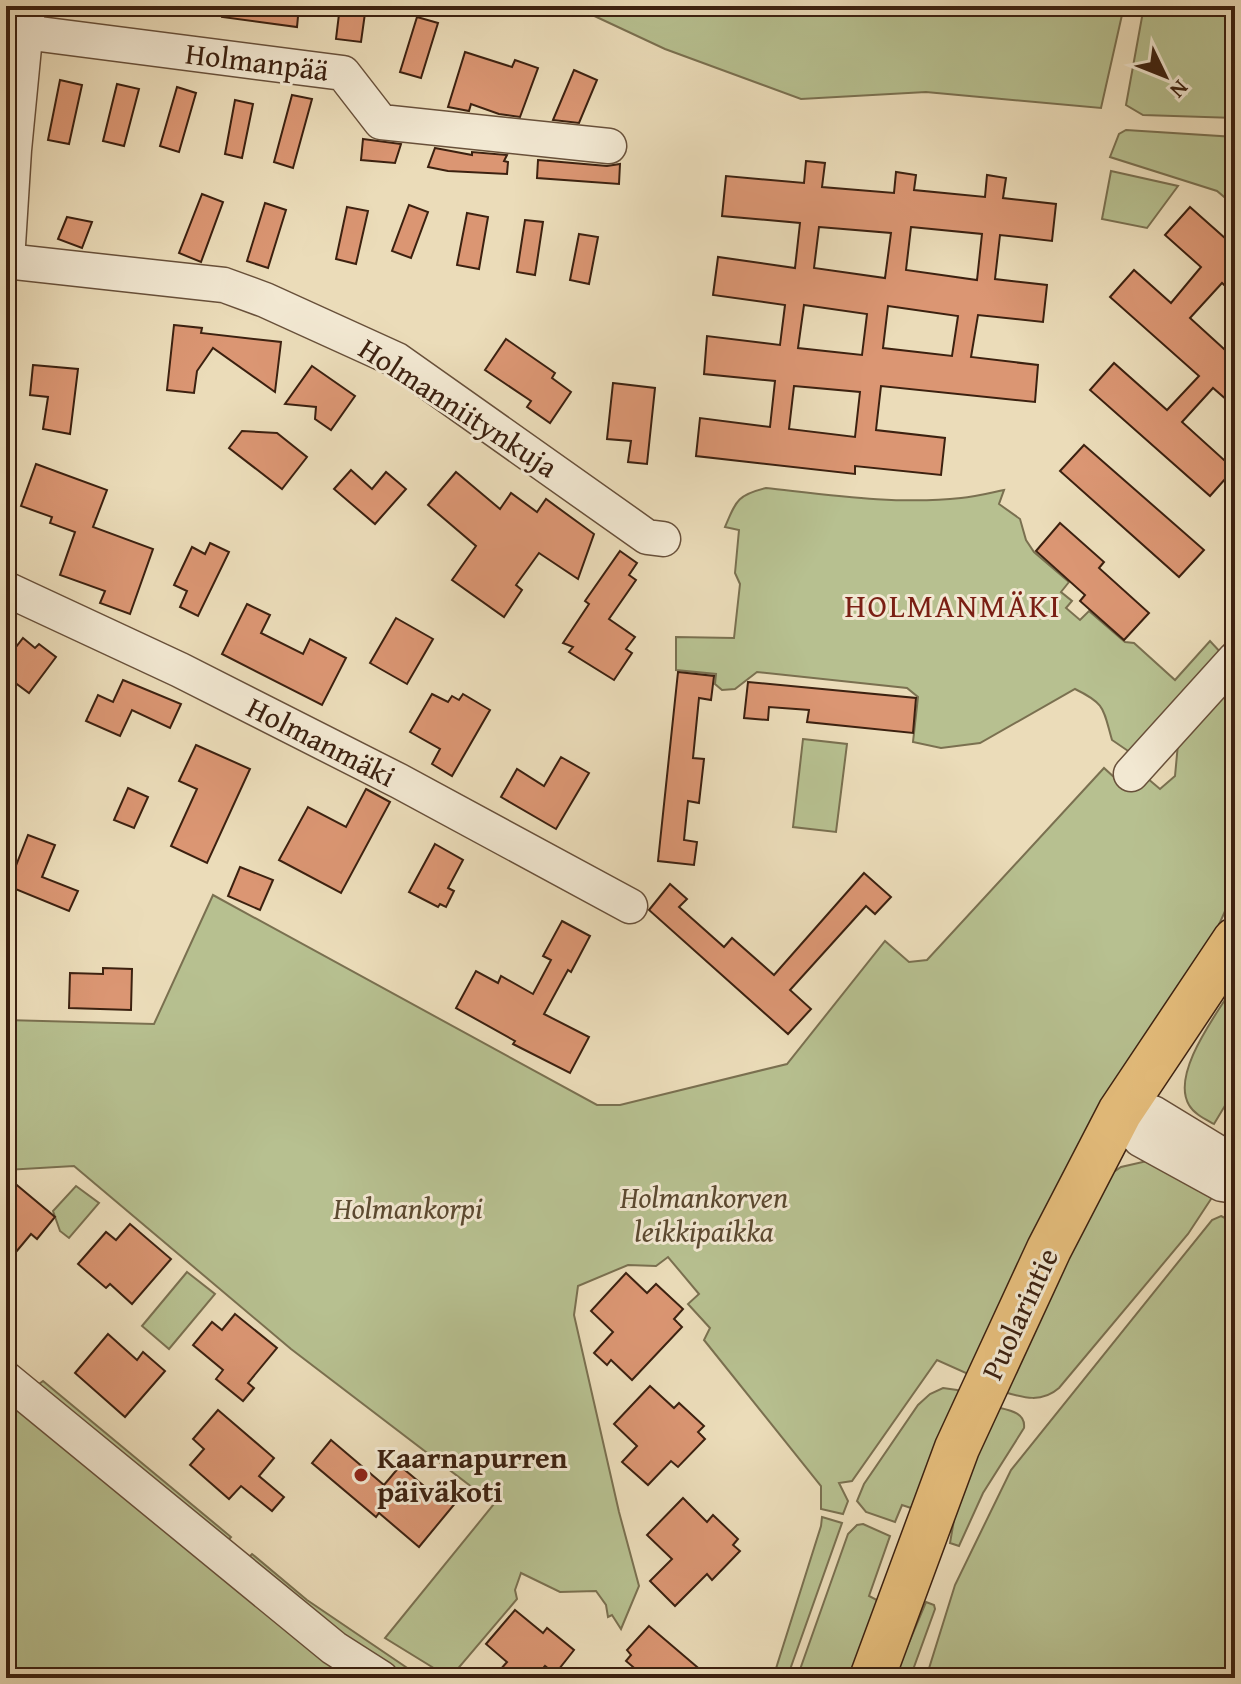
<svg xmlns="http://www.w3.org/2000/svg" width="1241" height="1684" font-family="'Gentium Book Plus',serif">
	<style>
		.green { fill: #b7c090; stroke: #7a7050; stroke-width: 2 }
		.building { fill: #db9673; stroke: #3c2110; stroke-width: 2; fill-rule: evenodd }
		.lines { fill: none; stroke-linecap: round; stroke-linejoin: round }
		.minor-casing { stroke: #68503a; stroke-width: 37 }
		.major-casing { stroke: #3c2110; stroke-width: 47 }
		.minor { stroke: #f2e8d2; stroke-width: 34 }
		.major { stroke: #e6be7c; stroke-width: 44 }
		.poi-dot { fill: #8f2418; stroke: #f2e8d2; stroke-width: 3 }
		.labels { text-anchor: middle; stroke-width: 6; stroke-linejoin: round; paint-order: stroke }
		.street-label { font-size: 30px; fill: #3c2110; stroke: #f2e8d2 }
		.park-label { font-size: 30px; font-style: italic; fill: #5b4930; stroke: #f2e8d2 }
		.poi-label { font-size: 30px; font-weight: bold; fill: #3c2110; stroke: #f2e8d2; text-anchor: start }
		.neighbourhood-label { font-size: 32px; letter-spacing: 2px; fill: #7a1f14; stroke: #f2e8d2 }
	</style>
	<rect width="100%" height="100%" fill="#ebdcb9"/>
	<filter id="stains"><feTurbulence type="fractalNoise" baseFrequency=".0025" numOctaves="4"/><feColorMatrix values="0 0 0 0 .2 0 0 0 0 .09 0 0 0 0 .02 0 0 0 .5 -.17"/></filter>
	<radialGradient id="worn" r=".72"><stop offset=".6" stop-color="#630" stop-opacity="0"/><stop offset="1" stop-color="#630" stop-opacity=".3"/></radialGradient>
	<g class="green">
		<polygon points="573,6 1124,6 1101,108 926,92 801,99 665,49"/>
		<polygon points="1144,6 1235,6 1235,118 1143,115 1126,105"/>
		<polygon points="1126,130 1235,137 1235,206 1217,191 1110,157 1119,134"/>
		<polygon points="1111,171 1178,186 1147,228 1102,219"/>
		<path d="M766,488C830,495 897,505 961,498C975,497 990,493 1004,490L999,504L1020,519L1026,540L1034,552L1069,582L1061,592L1072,601L1066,608L1080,620L1089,611L1125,642L1134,643L1175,680L1210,641L1223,655L1134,755L1112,740C1103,709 1106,704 1075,689L980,743L941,748L913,742L918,697L907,688L757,672L735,689L722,690L715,684L716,674L676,670V637L734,638L740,584L735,573L739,530L725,527C736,501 737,495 766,488Z"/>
		<polygon points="1235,670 1235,861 1231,867 1235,870 1235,889 1208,949 977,1378 937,1360 852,1481 839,1483 848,1501 843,1514 821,1509 821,1486 704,1340 710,1328 688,1304 699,1294 668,1257 656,1266 628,1265 578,1286 574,1315 619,1512 639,1586 621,1629 612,1615 608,1617 606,1605 596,1591 560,1592 521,1573 515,1590 517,1599 450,1678 385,1638 494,1504 291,1349 74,1166 6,1170 6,1020 154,1024 213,895 597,1105 620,1105 787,1064 885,941 909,962 927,960 1104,768 1128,790 1147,778 1160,789 1175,776 1179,733"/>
		<polygon points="803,739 847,744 836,832 793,827"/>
		<path d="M1235,984V1089L1214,1124C1205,1119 1194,1114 1189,1105C1170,1073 1219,1011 1235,984Z"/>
		<path d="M1147,1161L1215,1193L1188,1234L1059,1388C1042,1403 1024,1398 1004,1392L1105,1178L1121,1167Z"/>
		<polygon points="76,1186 99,1203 69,1238 60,1231 53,1211"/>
		<polygon points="1221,1216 1235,1223 1235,1678 926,1678 955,1585 1011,1470 1212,1220"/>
		<polygon points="187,1272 215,1294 169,1349 142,1326"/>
		<polygon points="43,1381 231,1537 222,1547 35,1387"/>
		<polygon points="943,1388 957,1390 969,1397 911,1508 902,1505 895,1522 866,1512 857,1501 864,1484 918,1405 930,1394"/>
		<polygon points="6,1398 352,1678 6,1678"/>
		<path d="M996,1407C1008,1410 1026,1412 1024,1428L983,1493L959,1546L950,1543L959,1491Z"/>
		<polygon points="822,1517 842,1523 787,1678 773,1678 821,1526"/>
		<polygon points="863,1524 890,1536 869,1596 877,1600 863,1663 857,1678 797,1678 848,1534 857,1525"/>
		<polygon points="252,1554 307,1600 422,1678 396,1678 247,1559"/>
		<polygon points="926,1602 934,1605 935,1609 910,1678 894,1678"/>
	</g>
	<g class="building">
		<polygon points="223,6 299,6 297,27 222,17"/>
		<polygon points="340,6 366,6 361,42 336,39"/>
		<polygon points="417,17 438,23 421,78 400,72"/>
		<polygon points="465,52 512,67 515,60 538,68 520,117 499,114 471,104 469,111 448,107"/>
		<polygon points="574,70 597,80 579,123 553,120"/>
		<polygon points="60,80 82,85 69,144 48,140"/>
		<polygon points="117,84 139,89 124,146 103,141"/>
		<polygon points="177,87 196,93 179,152 160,146"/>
		<polygon points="292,95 312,99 293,168 274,162"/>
		<polygon points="235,100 253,104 242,158 225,154"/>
		<polygon points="363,139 401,144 395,163 361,160"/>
		<polygon points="435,148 472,155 472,152 507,155 504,161 508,162 507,174 448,171 428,167"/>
		<polygon points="538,160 607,166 620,164 619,184 537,178"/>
		<path d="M806,161L825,163L822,187L894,193L896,172L916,175L914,190L985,197L987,175L1006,178L1003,198L1056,204L1052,241L1000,235L995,279L1047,285L1043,322L978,315L971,357L1038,365L1035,402L881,386L876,430L945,438L941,475L855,466V474L696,456L700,418L770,427L775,381L704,374L707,336L780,345L785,305L713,295L718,257L795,268L800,223L722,216L726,176L804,183ZM819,227L891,233L885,278L814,268ZM911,227L982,234L977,280L906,270ZM804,305L867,314L862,355L798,348ZM888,306L958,316L952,356L883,348ZM794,386L860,392L855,437L789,429Z"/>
		<polygon points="202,194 223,202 201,262 179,253"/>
		<polygon points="265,203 286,210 268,268 247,261"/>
		<polygon points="409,205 428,212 411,258 392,251"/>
		<polygon points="347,207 368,211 356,264 336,259"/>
		<polygon points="1190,207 1235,247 1235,295 1222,283 1190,318 1235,359 1235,407 1213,388 1182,422 1234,469 1210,496 1090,390 1114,363 1167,410 1199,376 1110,297 1134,270 1171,303 1201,267 1165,235"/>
		<polygon points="467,213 488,217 479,269 457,265"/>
		<polygon points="67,217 92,222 82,248 58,239"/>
		<polygon points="525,220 543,222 535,275 517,272"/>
		<polygon points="579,234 598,237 589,284 570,280"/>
		<polygon points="174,325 202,328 201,333 281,342 275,392 213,348 197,371 194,393 167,390"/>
		<polygon points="506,339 555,373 552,378 571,392 550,423 527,407 531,401 485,370"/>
		<polygon points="33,365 78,369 70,434 43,429 48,397 30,395"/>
		<polygon points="312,366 355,396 331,430 315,419 316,407 285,404"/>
		<polygon points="613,383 655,388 647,464 628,462 631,441 607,439"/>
		<polygon points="242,431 277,433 307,457 282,489 229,448"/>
		<polygon points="1084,445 1204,550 1179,577 1060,471"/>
		<polygon points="36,464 107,490 93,527 153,549 130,614 100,603 105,591 60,575 75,532 50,523 52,517 21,506"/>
		<polygon points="351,470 372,489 386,472 406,489 375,524 334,489"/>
		<polygon points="456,472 500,509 511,493 537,512 546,499 594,534 578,579 539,553 516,585 522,590 504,617 452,580 476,546 428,505"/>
		<polygon points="1060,523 1104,562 1099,568 1149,613 1124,640 1080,601 1085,595 1036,551"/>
		<polygon points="210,543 229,552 198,616 180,607 187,591 174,585 192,547 205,554"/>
		<polygon points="620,551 637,563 629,575 636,580 609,619 635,637 626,649 632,653 614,680 569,652 573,647 563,643 589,604 585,601"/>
		<polygon points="247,604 270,615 261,633 303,654 310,639 346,658 322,705 222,654"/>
		<polygon points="396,618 433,639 407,684 370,663"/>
		<polygon points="23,638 35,648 39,644 56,657 29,693 6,676 6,660"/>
		<polygon points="678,672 714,676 711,700 699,698 693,758 704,759 699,803 688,801 684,840 697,842 694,865 658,861"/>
		<polygon points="123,680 181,704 170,728 132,710 120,736 86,721 98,695 113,702"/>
		<polygon points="748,682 916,698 913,733 807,722 809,710 769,707 768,720 744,718"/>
		<polygon points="432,694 448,702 452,696 459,700 463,694 490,710 452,776 432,764 440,749 410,732"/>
		<polygon points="196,745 250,769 207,863 171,846 197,789 179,781"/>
		<polygon points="561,757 589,773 556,829 501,797 517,769 544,786"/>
		<polygon points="128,788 148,797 134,828 114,820"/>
		<polygon points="366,789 390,802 341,893 279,860 308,807 346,827"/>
		<polygon points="28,835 55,845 42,877 78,891 69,911 8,886"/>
		<polygon points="435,844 463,860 448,888 454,891 446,907 440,904 438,907 409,892"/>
		<polygon points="240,867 273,880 260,910 228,896"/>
		<polygon points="864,873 891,897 875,914 866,906 790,990 811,1009 788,1034 649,910 670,884 687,899 679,907 724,947 732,938 774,975"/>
		<polygon points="562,921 590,936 571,972 568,970 544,1014 589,1037 570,1073 513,1044 515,1041 456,1008 476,971 498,983 501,976 533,994 551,960 543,956"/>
		<polygon points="103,968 132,969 131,1010 69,1008 70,973 103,974"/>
		<polygon points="6,1176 55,1217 37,1239 31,1234 6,1264"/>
		<polygon points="130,1224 171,1259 132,1304 110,1284 106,1288 78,1264 106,1232 116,1240"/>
		<polygon points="626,1273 647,1293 656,1284 683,1309 674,1319 682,1327 632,1380 611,1360 607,1365 594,1353 613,1332 591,1311"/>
		<polygon points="235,1314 277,1348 248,1383 254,1388 243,1401 216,1379 223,1370 193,1345 212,1322 222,1330"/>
		<polygon points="108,1334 137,1360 143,1352 165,1371 125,1417 75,1373"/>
		<polygon points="650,1386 674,1408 679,1403 704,1426 698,1432 705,1439 678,1467 671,1461 648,1485 622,1462 637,1446 614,1424"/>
		<polygon points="218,1410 274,1458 259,1476 284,1497 272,1511 241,1486 229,1499 190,1465 204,1449 193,1439"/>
		<polygon points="331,1440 384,1485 400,1466 430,1491 437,1484 457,1501 419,1547 379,1513 376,1517 312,1463"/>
		<polygon points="683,1498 707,1522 713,1515 738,1539 733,1545 740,1551 712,1580 707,1574 675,1606 650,1581 672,1559 647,1535"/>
		<polygon points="515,1610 543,1633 547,1628 574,1650 555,1674 545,1666 535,1678 493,1678 507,1662 486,1644"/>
		<polygon points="649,1626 710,1678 646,1678 626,1661 631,1655 627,1650"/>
	</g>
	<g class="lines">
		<defs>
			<g id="minor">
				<polyline points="24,32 343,73 381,122 609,146"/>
				<polyline points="6,261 224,285 265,300 397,360 647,537 663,539"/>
				<polyline points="7,261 14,150 28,6"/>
				<polyline points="6,589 180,670 399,781 630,906"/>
				<polyline points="1131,774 1235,659"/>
				<polyline points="1120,1112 1140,1139 1222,1184 1235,1186"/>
				<polyline points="1120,1112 1153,1113 1235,1163"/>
				<polyline points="6,1379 334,1648 381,1678"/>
			</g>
			<polyline id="major" points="872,1678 957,1448 1049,1249 1120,1112 1235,940"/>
		</defs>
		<use href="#minor" class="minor-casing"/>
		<use href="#major" class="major-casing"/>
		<use href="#minor" class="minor"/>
		<use href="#major" class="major"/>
	</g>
	<circle class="poi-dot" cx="361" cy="1475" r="8"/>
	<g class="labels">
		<g class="street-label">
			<text transform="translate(257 62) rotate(7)" y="10">Holmanpää</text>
			<text transform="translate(458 408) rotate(33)" y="10">Holmanniitynkuja</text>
			<text transform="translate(321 742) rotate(27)" y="10">Holmanmäki</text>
			<text transform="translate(1020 1314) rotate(-65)" y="10">Puolarintie</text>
		</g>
		<g class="park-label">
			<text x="704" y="1208">Holmankorven<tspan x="704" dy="34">leikkipaikka</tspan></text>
			<text x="408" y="1219">Holmankorpi</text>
		</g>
		<g class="poi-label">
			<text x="377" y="1468">Kaarnapurren<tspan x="377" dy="34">päiväkoti</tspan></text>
		</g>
		<g class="neighbourhood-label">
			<text x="953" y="617">HOLMANMÄKI</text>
		</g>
	</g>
	<rect width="1241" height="1684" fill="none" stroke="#ebdcb9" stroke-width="32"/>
	<rect x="8" y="8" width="1225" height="1668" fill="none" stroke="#3c2110" stroke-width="4"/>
	<rect x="16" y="16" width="1209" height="1652" fill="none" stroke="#3c2110" stroke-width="2"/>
	<g transform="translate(1165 76) rotate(133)" stroke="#f2e8d2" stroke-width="6" paint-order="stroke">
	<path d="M0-6L14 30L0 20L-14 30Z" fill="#3c2110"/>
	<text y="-12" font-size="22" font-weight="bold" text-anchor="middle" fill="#3c2110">N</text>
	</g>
	<rect width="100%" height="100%" filter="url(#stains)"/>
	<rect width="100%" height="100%" fill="url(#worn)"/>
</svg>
